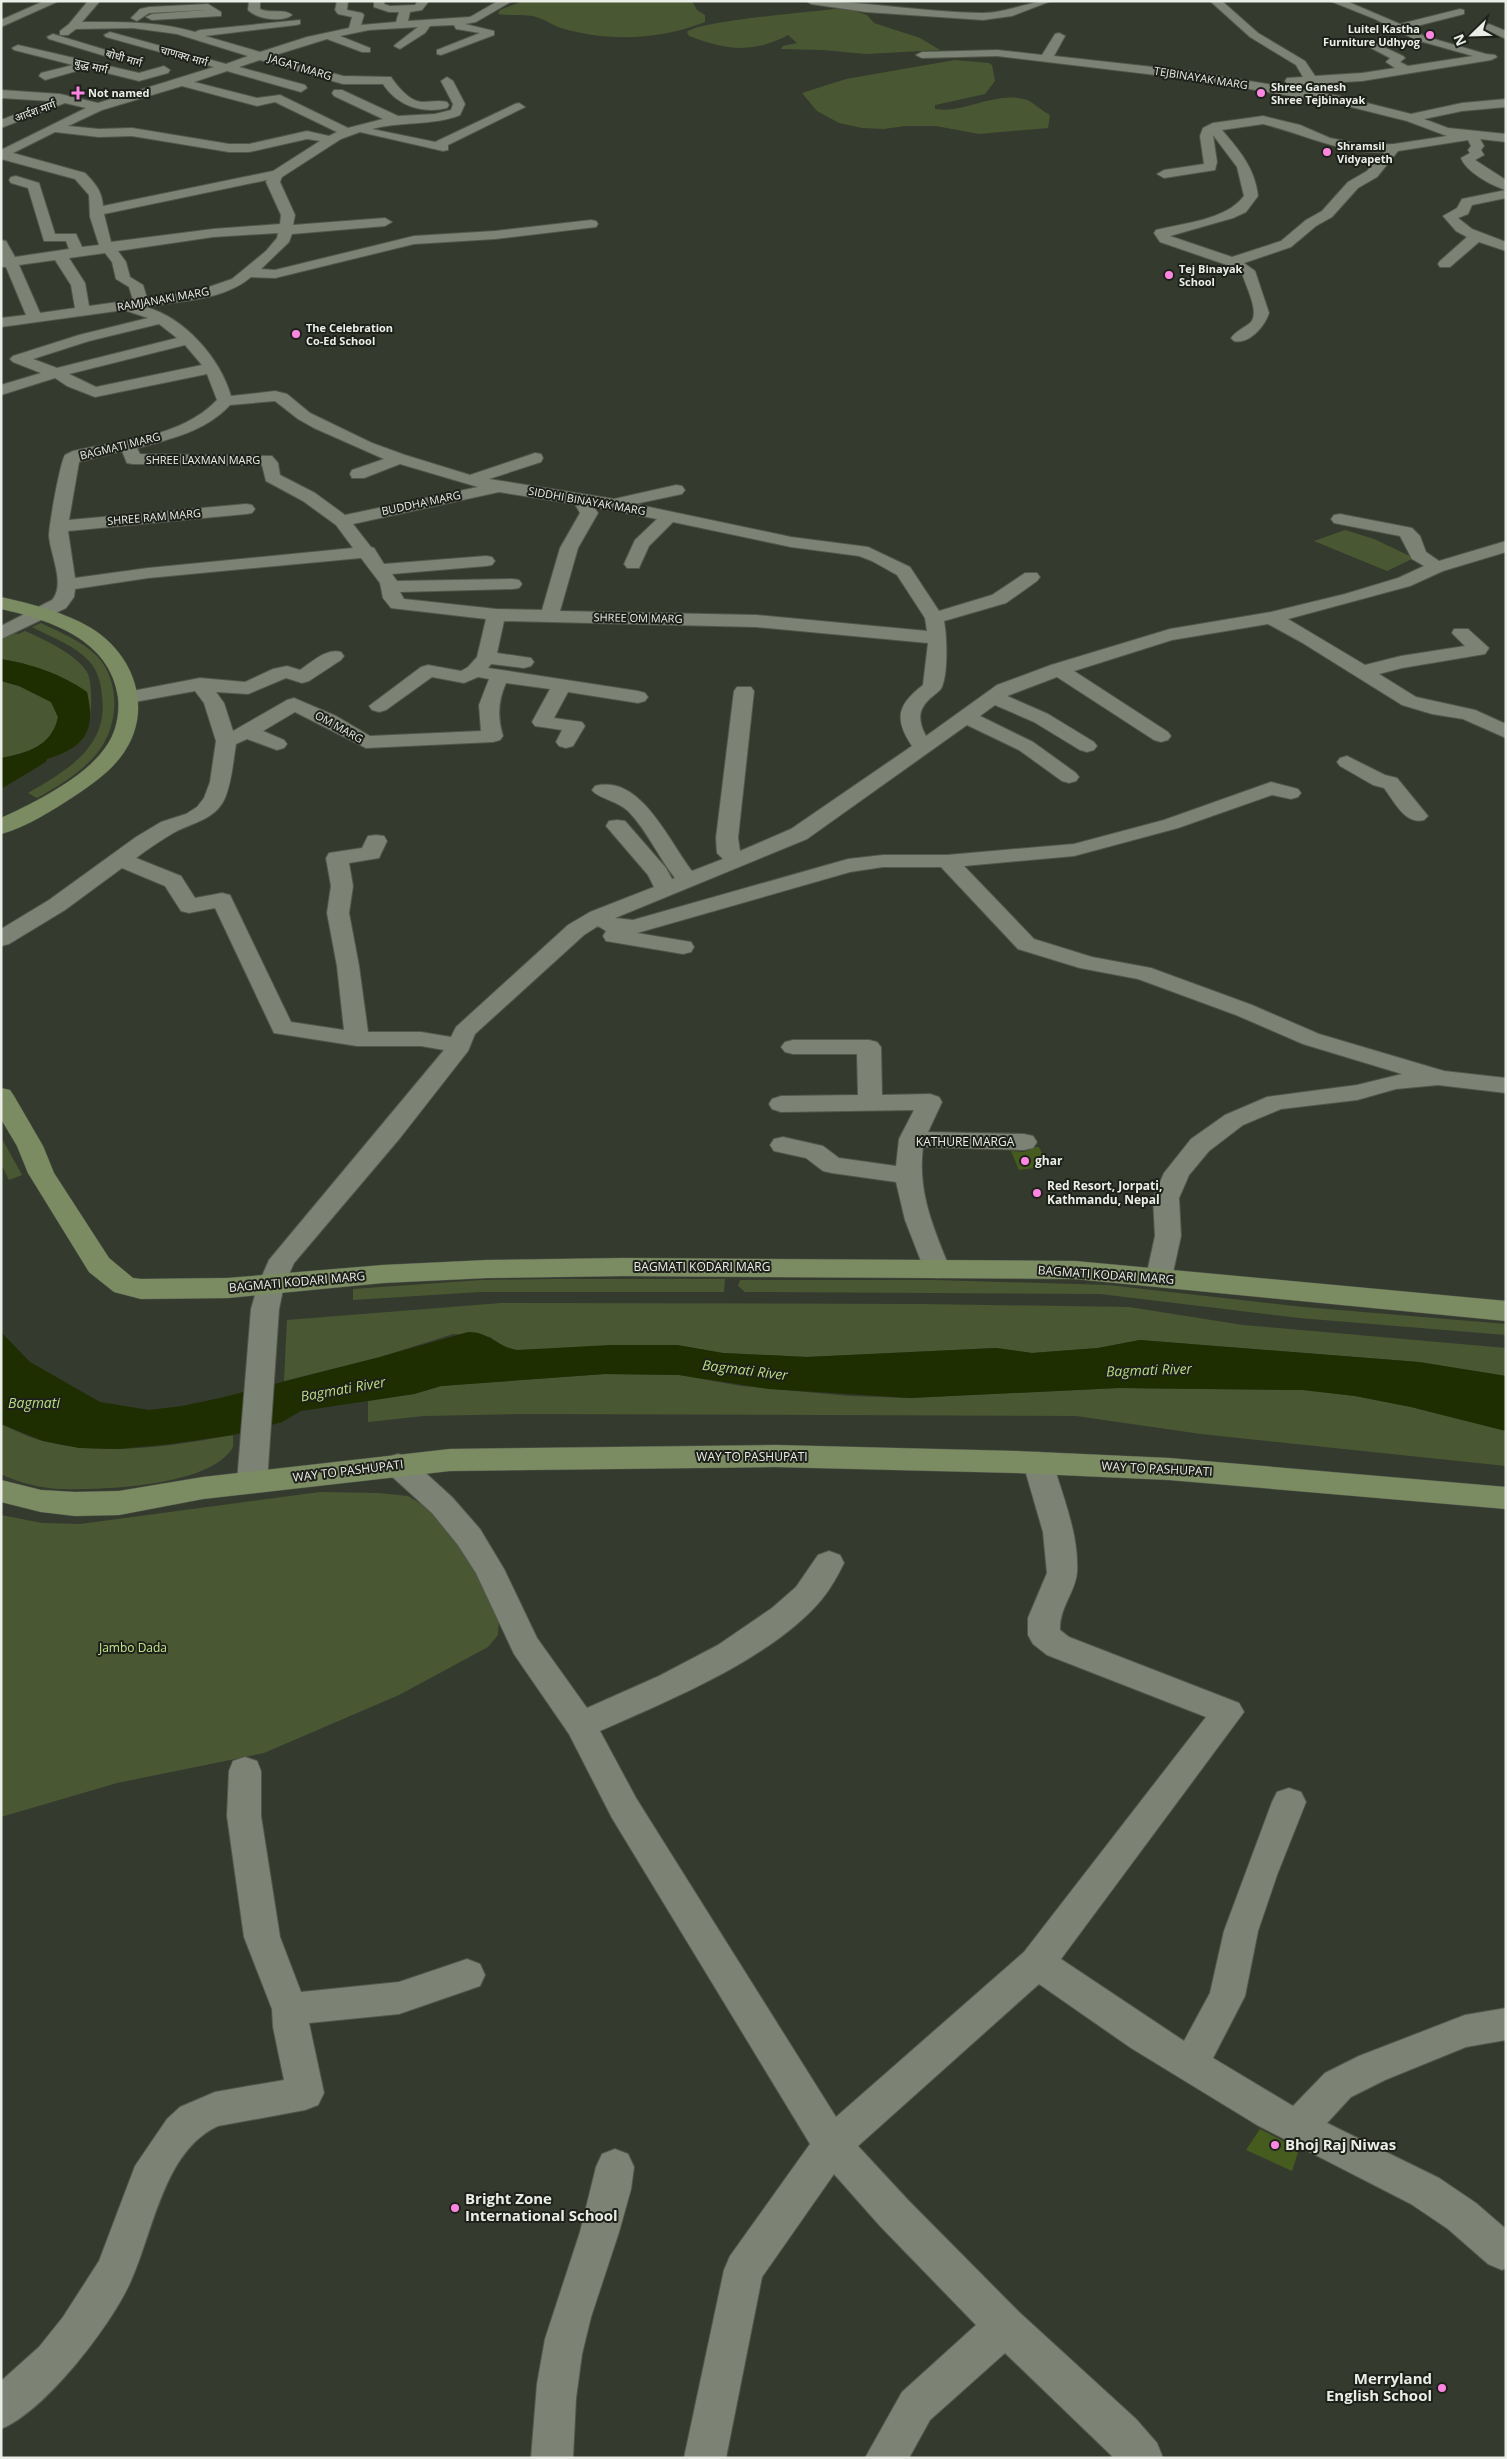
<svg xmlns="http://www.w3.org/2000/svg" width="1507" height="2459" font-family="'Open Sans','Noto Sans Devanagari',sans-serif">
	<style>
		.green { fill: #495833 }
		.water { fill: #1e2e00 }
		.building { fill: #465c1e }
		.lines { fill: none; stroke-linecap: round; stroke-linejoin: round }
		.minor-casing { stroke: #52564c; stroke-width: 2 }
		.secondary-casing { stroke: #52564c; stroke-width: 1 }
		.minor { fill: #7c8274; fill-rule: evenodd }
		.secondary { fill: #7c8c62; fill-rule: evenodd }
		.poi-dot { fill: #fd86e2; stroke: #1e201a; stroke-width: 2 }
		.labels { text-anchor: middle; stroke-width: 4; stroke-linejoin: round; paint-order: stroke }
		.far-poi-label { font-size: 11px; font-weight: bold; fill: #eaeee6; stroke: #1e201a; text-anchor: start }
		.far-street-label { font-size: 11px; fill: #eaeee6; stroke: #1e201a }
		.street-label { font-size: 12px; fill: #eaeee6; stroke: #1e201a }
		.poi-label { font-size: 12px; font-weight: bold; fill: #eaeee6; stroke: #1e201a; text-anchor: start }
		.park-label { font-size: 12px; fill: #c4e88e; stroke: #1e201a }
		.water-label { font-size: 14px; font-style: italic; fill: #b9dc83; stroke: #1e201a }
		.near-poi-label { font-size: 15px; font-weight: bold; fill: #eaeee6; stroke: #1e201a; text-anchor: start }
	</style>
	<rect width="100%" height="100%" fill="#353a2e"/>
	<g class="green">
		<path d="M523,1H692L697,10L705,15V22C659,40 608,42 561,28C552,25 541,17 532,16C521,14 510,16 498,14L500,10Z"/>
		<path d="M835,9H849L867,15L874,23L920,38L940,50L866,54L823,50L781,49L783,46L797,43L788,35C753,54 726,50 689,36L687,32C699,21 811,12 835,9Z"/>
		<path d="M955,60L989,63L992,65L995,81L985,94L935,105V109C965,114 996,90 1027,100C1034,103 1042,111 1050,115L1048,128L979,134L936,126H905L884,129L862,128L839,123L817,111L802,93L846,79Z"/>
		<polygon points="1345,530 1374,539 1414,558 1387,571 1314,541"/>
		<path d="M41,623C59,632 82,641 97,656C121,682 119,725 98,752C82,772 59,786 37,798L28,793C66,771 109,747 102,696C101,683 98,671 89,661C74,645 51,637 32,627Z"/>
		<path d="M1,631L18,634L25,631C43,639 79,655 88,674C92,685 91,701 91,713L87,692L23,663L1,659Z"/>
		<path d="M1,681L19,686L51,702L58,717C52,746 28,753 1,758Z"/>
		<polygon points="1,1137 22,1175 9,1180 1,1164"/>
		<polygon points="555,1279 725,1279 724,1292 480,1292 353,1300 353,1289 481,1280"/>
		<polygon points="740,1280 934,1280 1108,1285 1303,1307 1506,1324 1506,1335 1299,1318 1100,1294 745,1292 738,1286"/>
		<polygon points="501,1303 922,1304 1129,1307 1243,1325 1506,1348 1506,1376 1419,1362 1140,1340 1098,1348 1032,1353 996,1348 807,1357 723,1353 677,1345 518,1350 507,1349 490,1337 453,1334 380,1357 284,1381 287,1320"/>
		<polygon points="605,1374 679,1375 741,1386 850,1396 910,1398 1118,1388 1303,1390 1355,1396 1411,1407 1506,1431 1506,1466 1201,1434 1076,1416 524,1414 424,1416 368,1422 368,1401 414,1394 441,1386"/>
		<path d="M1,1424C15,1430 29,1438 44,1441C105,1457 172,1446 233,1435V1447C210,1487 101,1490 60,1489C41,1488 19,1483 1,1474Z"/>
		<polygon points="320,1492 378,1493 408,1496 434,1512 456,1532 499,1615 498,1635 488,1647 399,1695 264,1753 117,1783 1,1817 1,1515 42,1523 80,1524"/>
	</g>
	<g class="water">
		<path d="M1,659C34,665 60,673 87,692C96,732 85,747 47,759L46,762L1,789V758C28,753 52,746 58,717L51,702L19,686L1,681Z"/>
		<path d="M1,1332L30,1362L100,1402L149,1410L182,1406L220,1398L380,1357L468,1332C488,1331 499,1348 518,1350L610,1345H677L723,1353L807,1357L996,1348L1032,1353L1098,1348L1140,1340L1419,1362L1506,1376V1431L1411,1407L1355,1396L1303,1390L1118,1388L910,1398L769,1389L679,1375L605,1374L441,1386L414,1394L301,1411L282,1422L233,1435L171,1444L118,1449L79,1448L43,1441L1,1424Z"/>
	</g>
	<g class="building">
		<polygon points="1036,1147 1039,1147 1048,1166 1019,1170 1011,1151 1024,1152"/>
		<polygon points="1260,2129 1299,2149 1292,2171 1246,2150"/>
	</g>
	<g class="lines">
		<defs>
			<g id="minor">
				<polygon points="44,1 59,1 1,27 1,20"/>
				<path d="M88,1H100L82,22C120,22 158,21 195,32L200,30L300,20V24L296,25L205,36L260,52L307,37L349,28L352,17L338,14L335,10L337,1H348L347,10L362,13L364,15L361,25L396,22L399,12H389L374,7V1H385L384,4L390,6L415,5L418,1H429L422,10L410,12L408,21L470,17L498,1H512L476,22L465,24L494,31V35L441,55L437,54V50L480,33L456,29L454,25L430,26L425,33L400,49L394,46L396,44L418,27L369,30L340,36L370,48V52H362L327,39L272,56L343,76L391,77C398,87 410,102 423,102C431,102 439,100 447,102L449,105L447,108C423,114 397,106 383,84H343L260,60L239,67L305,85L307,88L301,92L227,71L194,82L257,98L280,95L348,128L383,119L334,96L332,93L334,90H342L398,116L435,114L451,110L453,104L441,81L447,77L453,81L465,104L460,115C433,126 401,121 372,129L435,142L515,104L519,103L525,107L448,145V150L443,151L360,132L341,139L282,177L280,182L295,215L293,225L385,218L392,222L385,226L292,234L289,242L261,269L275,270L414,236L495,231L591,220L596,221L598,224L596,227L495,239L414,244L275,278L251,277C223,301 181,300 146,307C185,318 220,358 231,396L275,391L287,394L310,413L372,443L405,455L470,475L535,453L541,454L543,458L541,462L489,479L614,499L676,485L682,486L685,490L682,494L635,504L791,537L868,547L910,567L939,611L992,595L1025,573H1037L1040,577L1037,581L1006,603L944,621C947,637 948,672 942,687C940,691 936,693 933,696C918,708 917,719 926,736L997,685L1051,665L1170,629L1271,612L1345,594L1398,578L1424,566L1412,559L1400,536L1334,523L1331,519L1334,515L1340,514L1412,528L1420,536L1426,552L1439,561L1506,541V552L1443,571L1410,586L1288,619L1365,665L1401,656L1465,646L1452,633L1454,629H1468L1489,648L1485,654L1402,668L1379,674L1416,697L1475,710L1506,724V738L1463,719L1432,714L1402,705L1301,642L1268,624L1172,640L1074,671L1168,732L1171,736L1168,740L1161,742L1154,740L1057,677L1007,696L1048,714L1094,742L1097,746L1094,750L1087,752L1080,750L1034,722L995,705L980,716L1033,742L1076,773L1079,777L1076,781L1069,783L1062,781L1019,750L967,725L807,839L615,918L633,920L848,859L883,855H947L1074,844L1164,820L1271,782L1298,789L1301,793L1298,797L1291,799L1272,795L1178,828L1074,856L964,866L1034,939L1092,957L1151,968L1252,1005L1319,1034L1444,1071L1506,1078V1093L1438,1085L1396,1089L1357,1100L1281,1109L1243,1125L1209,1151L1189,1175L1179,1198L1181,1236L1172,1277L1168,1283L1159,1286L1150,1283L1146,1277L1155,1236L1153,1198L1164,1173L1191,1139L1225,1115L1267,1097L1357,1085L1402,1074L1303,1044L1236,1015L1138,979L1080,968L1018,949L941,867H883L850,872L637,933L691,942L694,947L691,952L683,954L606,941L603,936L606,931L598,926L584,935L475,1034L468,1051L400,1138L294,1263L284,1285L279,1309L267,1482L262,1490L252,1493L242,1490L237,1482L251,1309L258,1285L269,1260L444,1050L421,1046H357L274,1033L215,908L189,913L181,911L165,886L122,868L65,910L9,944L1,946V929L49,900L136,837L161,822L186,814L197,807L204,798L210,782L216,741L204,703L195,691L129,703L122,701L119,697L122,693L200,678L245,682L273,669L287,666L300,670C312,662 326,648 341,652L344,656L341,660L309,681L302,683L286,678L248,694L216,692L224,703L233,731L287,700L294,698L336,716L370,736L481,731L479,705L489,679L478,677L464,683L432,677L386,710L379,712L372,710L369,706L421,667L428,665L461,671L468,667L477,657L486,619L391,608L383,598L380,583L361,558L148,578L75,589L74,597L66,608L1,639V626L52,600C66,584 50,554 49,536C49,525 60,463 65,455L73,451C120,440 181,438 217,400L207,374L95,397L67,386L55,378L1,395V385L41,373L13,362L10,359L13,356L79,335L148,318L124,310L1,327V318L26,315L6,267H1V240L6,241L15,257L69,249L66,241H44L28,188L11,183L9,180L11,177L16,176L39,183L55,234H76L82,247L99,245L90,217L89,195L75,179L1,159V150L86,108L65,103L1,128V120L50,101L1,98V90L60,94L98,103L214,67L106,37L104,35L110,32L226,64L248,56L177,34L133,28L76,29L68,35H60V31L69,24ZM182,86L257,106L275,102L337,132L329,136L307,131L249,144H229L132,128L99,129L68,126L102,110ZM55,132L99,137L132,136L229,152H249L307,139L320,141L273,171L103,206C102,191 95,183 85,173L13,153ZM267,180L266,182L281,215L280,224L213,229L111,242L104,214ZM278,233L277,238L266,251L232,279L200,290L147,298L143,285L130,277L126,262L118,251L213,237ZM105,253L112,262L116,279L129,287L133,300L89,306L85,283L69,258ZM55,260L71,285L75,308L40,313L19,265ZM159,324L177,338L57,368L33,359L89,341ZM185,345L202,365L96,387L69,374ZM275,401L298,419L314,428L384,459L352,470L350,474L352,478H364L400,464L478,487L345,515L315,493L280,475L278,463L272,456L140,454L137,448C171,439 206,431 230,405ZM122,451L127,463L133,464L262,465L266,481L303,501L336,525L353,548L148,568L75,578L68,531L246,514L252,513L255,509L252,505L246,504L69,520L79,462ZM499,492L575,504L580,513L560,548L542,610L496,609L404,599L400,592L513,589L519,588L522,584L519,580L513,579L397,581L392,574L486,566L492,565L495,561L492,557L486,556L384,564L374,548L371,547L353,524ZM594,507L657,519L635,540L624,564L627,568H639L649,546L673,522L791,547L859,556L872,561L897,575L925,618L927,631L756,615L560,611L578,548L598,513ZM504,621L756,627L928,643L923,685C897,705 894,719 912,746L791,829L740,851L738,838L754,691L751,687H737L734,691L716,838L717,853L723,859L692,871C669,842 641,774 595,786L592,790C597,798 616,800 628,811C647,830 658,857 675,878L672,879L666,868L625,821L617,820L609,821L606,826L648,875L654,887L590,912L568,925L456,1027L451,1037L421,1032H368L359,966L349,913L353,886L349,863L379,858L387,841L384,836L376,835L368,836L362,848L329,853L326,858L331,886L327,913L337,966L344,1030L291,1022L230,895L222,893L195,898L181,876L136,858C148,849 161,840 175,832C194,822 215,820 225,798C232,781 233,762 236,744L247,739L277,750L284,748L287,744L284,740L263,731L295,712L366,748L493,742L500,740L503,736C497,717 498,701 506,683L550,689L532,722L535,726L562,730L556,742L559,746L566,748L573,746L585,726L582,722L554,718L568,692L638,703L645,701L648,697L645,693L638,691L488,668L491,664L524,668L531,666L534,662L531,658L497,653Z"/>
				<path d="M249,1H260V9C270,14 284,8 292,15C282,23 257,19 248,10Z"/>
				<path d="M806,1C864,1 922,12 981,13C1005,14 1027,1 1051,1L1012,16L983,20L866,12L811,4Z"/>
				<polygon points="1210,1 1222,1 1258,33 1305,61 1315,76 1362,73 1395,68 1386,62 1390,58 1371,48 1371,44 1375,43 1403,56 1405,58 1400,62 1408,66 1473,56 1416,40 1375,19 1330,1 1346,1 1400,24 1460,9 1464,10 1464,14 1409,28 1424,36 1486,54 1495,55 1497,57 1491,60 1362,81 1291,85 1287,84 1285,81 1287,78 1303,77 1296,65 1250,37"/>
				<polygon points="208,4 221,12 221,16 152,20 146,17 152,14 206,10 149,13 137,21 131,18 140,9 149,7"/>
				<polygon points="1489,24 1506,31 1506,39 1485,29 1483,27"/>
				<path d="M1059,33L1065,36L1054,56L1189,71L1339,96L1411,114L1462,103L1506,99V107L1462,111L1424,119L1448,128L1506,134V142L1480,139L1484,146L1481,150L1484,155L1475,160L1506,180V190C1492,186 1466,172 1461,158L1470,153L1468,150L1471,146L1468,140L1398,151L1377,177L1358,188L1332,217L1316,226L1291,247L1244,263L1255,271L1269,313C1265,326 1249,345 1234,341L1231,338C1236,331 1244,328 1250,323C1261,313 1245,285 1242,273L1227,265L1160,242L1154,233L1156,230C1184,223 1226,220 1244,196L1237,167L1213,135L1217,162L1215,170L1164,178L1157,174L1164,170L1204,164L1200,136L1203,128L1213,123L1263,116L1300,125L1330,138L1364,145L1394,144L1447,136L1407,121L1339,104L1189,79L997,56L922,58L916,55L922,52L997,50L1042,55L1055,34ZM1263,124C1304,134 1340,154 1384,152L1367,171L1348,182L1322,211L1306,220L1281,241L1232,257L1170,236L1233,218L1246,212L1258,196C1255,168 1239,150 1222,130Z"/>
				<polygon points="53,34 119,54 121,56 115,59 49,39 47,37"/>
				<polygon points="18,45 139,73 164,66 170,70 168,73 139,81 87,68 45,80 39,76 41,73 73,65 14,50 12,48"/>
				<polygon points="1506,190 1506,198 1472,205 1468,214 1458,218 1472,229 1506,242 1506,251 1479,242 1450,267 1440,267 1438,264 1440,261 1467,237 1456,231 1443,216 1457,208 1462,199"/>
				<path d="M1347,756L1385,775L1397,778L1428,816L1424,820C1405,825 1394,801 1384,788L1373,785L1340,766L1337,762L1340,758Z"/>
				<path d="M793,1040H869L877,1042L881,1047L882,1095L930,1094L939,1097L942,1102L928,1132L1024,1134L1033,1136L1037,1142L1033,1148L1024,1150L923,1147C917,1192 934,1229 950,1269L946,1275L937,1278L928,1275L924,1269L905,1220L896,1182L832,1173L823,1171L806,1158L774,1151L770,1145L774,1139L783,1137L823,1146L839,1158L896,1166L899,1139L914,1110L781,1112L772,1109L769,1104L772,1099L781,1096L858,1095L857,1054H793L785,1052L781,1047L785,1042Z"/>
				<path d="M1038,1452L1048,1455L1053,1463C1063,1497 1079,1535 1077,1572C1076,1591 1059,1608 1060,1630L1069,1637L1239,1703L1244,1712L1061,1959L1184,2041L1210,1993L1224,1931L1272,1802L1277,1792L1289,1788L1301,1792L1306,1802L1277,1875L1258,1931L1245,1996L1213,2058L1293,2106L1325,2073L1359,2056L1465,2015L1506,2008V2040L1466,2047L1385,2080L1351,2097L1327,2123L1439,2178L1476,2203L1506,2229V2268L1502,2270L1488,2264L1448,2229L1411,2204L1257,2125L1131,2048L1039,1984L858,2146L908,2200L1019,2312L1136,2419L1157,2443L1163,2458H1114L1005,2353L930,2420L909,2458H865L902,2392L976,2325L880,2226L834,2174L762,2277L726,2458H684L724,2270L730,2256L810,2144L612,1818L569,1734L514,1654L476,1573L458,1545L432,1513L388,1473L383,1465L388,1457L398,1454L408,1457L452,1497L480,1529L504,1569L537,1638L587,1708L659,1676L718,1645L772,1608L796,1587L818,1555L829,1551L840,1555L844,1563C838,1575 831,1588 822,1599C773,1658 670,1700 600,1731L636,1798L836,2117L1024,1952L1206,1717L1047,1655L1033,1644L1028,1635V1618L1047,1573L1043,1532L1023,1463L1028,1455Z"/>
				<path d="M245,1757L257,1761L261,1771V1816L280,1937L301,1992L399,1982L467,1959L480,1964L485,1975L480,1986L399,2014L309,2023L324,2093L318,2105L305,2110L218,2126C163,2151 153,2234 130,2283C110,2327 45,2411 1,2429V2381L39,2347L63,2317L99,2261L135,2166L167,2119L180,2107L215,2092L284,2080L273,2027L272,2009L244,1937L227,1816L229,1771L233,1761Z"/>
				<polygon points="615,2149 628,2154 634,2167 631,2189 619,2232 591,2317 582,2354 576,2398 573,2458 531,2458 537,2384 545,2339 580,2232 596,2167 602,2154"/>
			</g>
			<g id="secondary">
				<path d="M1,597C32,604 64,612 91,628C137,656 155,715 119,759C108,773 91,785 76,795C53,810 27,827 1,834V818C34,803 84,778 105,748C116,734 120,714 118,697C110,640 51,620 1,609Z"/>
				<polygon points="1,1088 10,1090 14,1096 43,1146 54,1173 109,1258 133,1278 141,1279 228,1278 383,1265 487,1260 623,1258 1075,1261 1506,1301 1506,1321 1075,1279 623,1276 487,1278 383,1283 228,1298 141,1299 114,1292 89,1272 28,1173 17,1146 1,1119"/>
				<polygon points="775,1445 1016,1451 1169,1458 1506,1487 1506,1509 1169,1480 1016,1473 775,1467 450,1471 203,1499 119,1515 75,1516 41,1512 1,1502 1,1480 41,1490 75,1492 119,1491 203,1477 450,1449"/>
			</g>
		</defs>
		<use href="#minor" class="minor-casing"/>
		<use href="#secondary" class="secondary-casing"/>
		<use href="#minor" class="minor"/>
		<use href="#secondary" class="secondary"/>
	</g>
	<g class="poi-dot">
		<circle cx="1430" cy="35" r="5"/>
		<path d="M75.5 85.5h5v5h5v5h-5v5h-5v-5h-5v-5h5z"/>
		<circle cx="1261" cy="93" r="5"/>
		<circle cx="1327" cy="152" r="5"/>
		<circle cx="1169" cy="275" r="5"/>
		<circle cx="296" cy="334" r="5"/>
		<circle cx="1025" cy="1161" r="5"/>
		<circle cx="1037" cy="1193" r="5"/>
		<circle cx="1275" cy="2145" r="5"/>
		<circle cx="455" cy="2208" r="5"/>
		<circle cx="1442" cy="2388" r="5"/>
	</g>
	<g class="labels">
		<g class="far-poi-label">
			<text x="1420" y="33" text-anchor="end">Luitel Kastha<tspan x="1420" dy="13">Furniture Udhyog</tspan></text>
			<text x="1271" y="91">Shree Ganesh<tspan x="1271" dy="13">Shree Tejbinayak</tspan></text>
			<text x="88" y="97">Not named</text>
			<text x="1337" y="150">Shramsil<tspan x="1337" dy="13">Vidyapeth</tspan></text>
			<text x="1179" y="273">Tej Binayak<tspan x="1179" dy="13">School</tspan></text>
			<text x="306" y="332">The Celebration<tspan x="306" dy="13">Co-Ed School</tspan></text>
		</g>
		<g class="far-street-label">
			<text transform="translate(184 56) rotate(16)" y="4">चाणक्य मार्ग</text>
			<text transform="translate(124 58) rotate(16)" y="4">बोधी मार्ग</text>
			<text transform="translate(91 66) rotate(13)" y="4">बुद्ध मार्ग</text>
			<text transform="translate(300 67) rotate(17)" y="4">JAGAT MARG</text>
			<text transform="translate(1201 78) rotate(9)" y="4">TEJBINAYAK MARG</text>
			<text transform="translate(35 111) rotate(-20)" y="4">आर्दश मार्ग</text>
			<text transform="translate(163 299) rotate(-10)" y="4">RAMJANAKI MARG</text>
			<text transform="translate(120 446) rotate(-14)" y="4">BAGMATI MARG</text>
			<text x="203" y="464">SHREE LAXMAN MARG</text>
			<text transform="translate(587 501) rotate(10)" y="4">SIDDHI BINAYAK MARG</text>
			<text transform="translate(421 503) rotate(-12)" y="4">BUDDHA MARG</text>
			<text transform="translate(154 517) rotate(-5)" y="4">SHREE RAM MARG</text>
			<text transform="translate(638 618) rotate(1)" y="4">SHREE OM MARG</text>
			<text transform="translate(339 727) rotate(29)" y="4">OM MARG</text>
		</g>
		<g class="street-label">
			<text x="965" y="1146">KATHURE MARGA</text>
			<text x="702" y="1271">BAGMATI KODARI MARG</text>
			<text transform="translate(1106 1275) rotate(4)" y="4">BAGMATI KODARI MARG</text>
			<text transform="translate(297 1282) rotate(-5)" y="4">BAGMATI KODARI MARG</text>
			<text x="752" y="1461">WAY TO PASHUPATI</text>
			<text transform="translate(1157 1469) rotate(3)" y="4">WAY TO PASHUPATI</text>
			<text transform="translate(348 1471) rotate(-7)" y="4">WAY TO PASHUPATI</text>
		</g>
		<g class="poi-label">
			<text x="1035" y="1165">ghar</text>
			<text x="1047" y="1190">Red Resort, Jorpati,<tspan x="1047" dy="14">Kathmandu, Nepal</tspan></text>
		</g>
		<g class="park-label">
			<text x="133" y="1652">Jambo Dada</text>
		</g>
		<g class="water-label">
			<text transform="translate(745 1370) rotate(7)" y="5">Bagmati River</text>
			<text transform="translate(1149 1370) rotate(-2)" y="5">Bagmati River</text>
			<text transform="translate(343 1389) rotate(-10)" y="5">Bagmati River</text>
			<text x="34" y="1408">Bagmati</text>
		</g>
		<g class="near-poi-label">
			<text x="1285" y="2150">Bhoj Raj Niwas</text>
			<text x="465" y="2204">Bright Zone<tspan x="465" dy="17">International School</tspan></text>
			<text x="1432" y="2384" text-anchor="end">Merryland<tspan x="1432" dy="17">English School</tspan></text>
		</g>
	</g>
	<rect width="1507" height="2459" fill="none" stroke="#eaeee6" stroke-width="5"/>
	<g transform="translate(1472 35) rotate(247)" stroke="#1e201a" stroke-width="4" paint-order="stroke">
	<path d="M0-4L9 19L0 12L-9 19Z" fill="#eaeee6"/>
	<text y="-8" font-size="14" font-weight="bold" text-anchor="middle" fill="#eaeee6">N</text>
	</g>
</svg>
